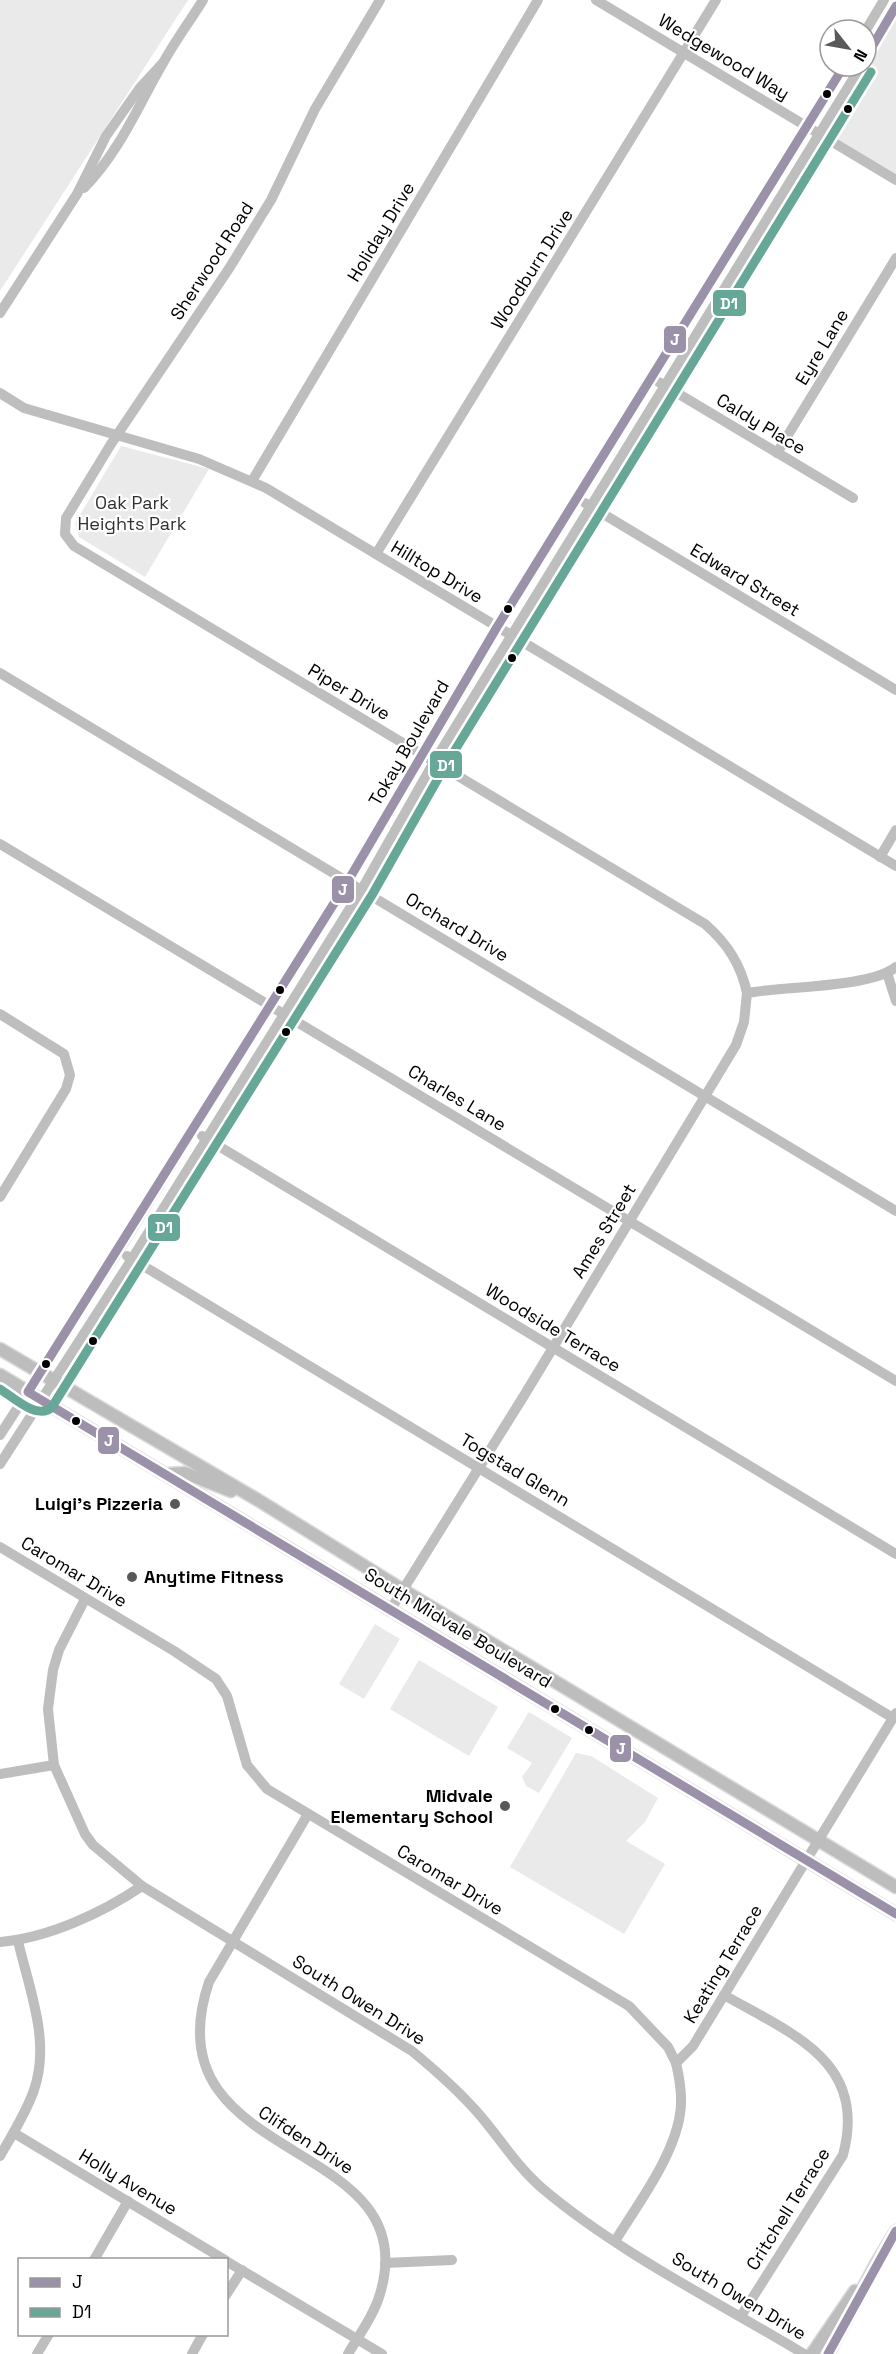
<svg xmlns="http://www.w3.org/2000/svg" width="896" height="2354" font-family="'Space Grotesk',sans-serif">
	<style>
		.green { fill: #eaeaea }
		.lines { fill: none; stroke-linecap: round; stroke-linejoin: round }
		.major-casing { stroke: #dbdbdb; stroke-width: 15 }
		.minor { stroke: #bebebe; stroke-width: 10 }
		.major { stroke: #bdbdbd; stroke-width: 12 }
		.bus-1-casing { stroke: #fff; stroke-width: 14 }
		.bus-2-casing { stroke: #fff; stroke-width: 14 }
		.bus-1 { stroke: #9b92aa; stroke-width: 9 }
		.bus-2 { stroke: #67a797; stroke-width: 9 }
		.bus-dot { fill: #000; stroke: #fff; stroke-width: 2 }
		.poi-dot { fill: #595959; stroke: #fff; stroke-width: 2 }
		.labels { text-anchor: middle; stroke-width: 4.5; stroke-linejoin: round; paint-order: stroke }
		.street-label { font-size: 18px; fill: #000; stroke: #fff }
		.park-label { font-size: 18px; fill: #303030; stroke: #fff }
		.poi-label { font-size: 18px; font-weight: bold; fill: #000; stroke: #fff; text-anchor: end }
		.line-badge { stroke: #fff; stroke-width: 2 }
		.badge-label { font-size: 16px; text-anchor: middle; font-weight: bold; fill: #fff }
	</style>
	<rect width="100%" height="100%" fill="#fff"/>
	<g class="green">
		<polygon points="0,0 188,0 0,291"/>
		<polygon points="896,6 896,180 821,134 866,66 866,57"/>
		<polygon points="121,446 209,469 145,577 79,537 75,523"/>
		<polygon points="375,1624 400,1639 364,1699 339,1684"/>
		<polygon points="419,1660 498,1707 469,1756 390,1709"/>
		<polygon points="529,1712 572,1738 539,1793 526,1786 522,1777 532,1763 507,1748"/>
		<polygon points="576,1753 591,1756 658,1798 645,1822 626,1841 665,1864 624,1934 510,1867"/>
	</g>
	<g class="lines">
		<defs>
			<g id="major">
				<polyline points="0,1349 258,1500 403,1590 896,1887"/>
				<polyline points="0,1375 896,1914"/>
				<polyline points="169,1474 185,1473 231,1491"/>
				<polyline points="812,2354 855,2291"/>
				<polyline points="828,2354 876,2264 896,2231"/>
			</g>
		</defs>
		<use href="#major" class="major-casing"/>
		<g class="minor">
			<path d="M380,0L315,109L271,200L230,267L111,444L66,518L65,534L74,546L705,924C727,943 741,964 747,993"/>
			<polyline points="596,0 896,180"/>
			<polyline points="866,30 884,0"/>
			<polyline points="866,57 896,6"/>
			<path d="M84,188C120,151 138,106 163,63C175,41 190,21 203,0"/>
			<polyline points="0,313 77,194 106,136 139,89 162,64"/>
			<polyline points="652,378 853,498"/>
			<polyline points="0,393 24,408 199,459 266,488 896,866"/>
			<polyline points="777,453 896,258"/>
			<polyline points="252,481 538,0"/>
			<polyline points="585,503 896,690"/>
			<polyline points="376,554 716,0"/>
			<polyline points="0,673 896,1211"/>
			<polyline points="0,844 896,1381"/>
			<polyline points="880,857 896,830"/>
			<polyline points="887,973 896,1001"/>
			<polyline points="0,1014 64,1054 70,1075 66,1089 0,1197"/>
			<polyline points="202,1136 896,1554"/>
			<polyline points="127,1256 893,1718"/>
			<polyline points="0,1435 119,1251 348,881 497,627 844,66"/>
			<polyline points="0,1464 132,1259 362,889 434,762 861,66"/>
			<polyline points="0,1547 174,1651 216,1679 227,1696 247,1765 267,1789 629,2006 668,2047 676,2063"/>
			<path d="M85,1599L59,1650L53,1670L48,1709L54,1765L85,1834L93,1845L142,1886L412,2051C435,2070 458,2090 478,2113C500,2138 517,2167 543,2189C619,2253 718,2302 804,2354"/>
			<path d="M391,1609L525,1394L736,1045L744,1022L747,993C783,986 870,988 896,967"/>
			<polyline points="0,1774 54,1765"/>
			<path d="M308,1814L209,1982C146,2168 428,2134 380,2294C374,2315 359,2335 348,2354"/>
			<path d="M0,1942C48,1938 102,1913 142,1886"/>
			<path d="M724,1995C792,2034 868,2061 843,2155L741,2316"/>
			<polyline points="14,2133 225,2260"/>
			<path d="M0,2156C12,2135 26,2113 34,2090C51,2041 29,1989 18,1941"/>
			<path d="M615,2241C638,2204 674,2156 680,2114C683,2097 680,2080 676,2063L693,2046L896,1713"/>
			<polyline points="94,2260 128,2201"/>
			<polyline points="226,2261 382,2354"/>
			<polyline points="385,2263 452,2260"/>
			<polyline points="226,2295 242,2270"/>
			<polyline points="37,2354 49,2334"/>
			<polyline points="192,2354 203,2334"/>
		</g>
		<use href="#major" class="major"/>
		<defs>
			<g id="bus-1">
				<polyline points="866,57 896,6"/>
				<polyline points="844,66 497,627 348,881 28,1392 896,1914"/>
				<polyline points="828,2354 896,2231"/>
			</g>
			<path id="bus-2" d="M0,1389C13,1397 38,1421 52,1407L372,895L444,768L871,72"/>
		</defs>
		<use href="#bus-1" class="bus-1-casing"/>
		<use href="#bus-2" class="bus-2-casing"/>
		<use href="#bus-1" class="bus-1"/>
		<use href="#bus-2" class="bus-2"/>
	</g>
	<g class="bus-dot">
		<circle cx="827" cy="94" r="5"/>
		<circle cx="848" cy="109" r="5"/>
		<circle cx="508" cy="609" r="5"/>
		<circle cx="512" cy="658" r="5"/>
		<circle cx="280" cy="990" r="5"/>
		<circle cx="286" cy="1032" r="5"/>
		<circle cx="93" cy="1341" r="5"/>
		<circle cx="46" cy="1364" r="5"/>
		<circle cx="76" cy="1421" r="5"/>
		<circle cx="555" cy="1709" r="5"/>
		<circle cx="589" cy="1730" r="5"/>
	</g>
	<g class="poi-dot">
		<circle cx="175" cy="1504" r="6"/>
		<circle cx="132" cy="1577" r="6"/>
		<circle cx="505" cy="1806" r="6"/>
	</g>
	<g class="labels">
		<g class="street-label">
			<text transform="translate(724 57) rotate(31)" y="6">Wedgewood Way</text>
			<text transform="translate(381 232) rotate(-59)" y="6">Holiday Drive</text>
			<text transform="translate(212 261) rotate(-57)" y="6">Sherwood Road</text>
			<text transform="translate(532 269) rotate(-58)" y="6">Woodburn Drive</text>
			<text transform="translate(822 347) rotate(-59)" y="6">Eyre Lane</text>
			<text transform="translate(761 424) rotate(31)" y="6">Caldy Place</text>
			<text transform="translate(437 572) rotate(31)" y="6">Hilltop Drive</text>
			<text transform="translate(745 580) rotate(31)" y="6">Edward Street</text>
			<text transform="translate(349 692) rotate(31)" y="6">Piper Drive</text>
			<text transform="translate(409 743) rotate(-60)" y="6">Tokay Boulevard</text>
			<text transform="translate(457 927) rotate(31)" y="6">Orchard Drive</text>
			<text transform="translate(457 1098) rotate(31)" y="6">Charles Lane</text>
			<text transform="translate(604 1231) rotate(-59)" y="6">Ames Street</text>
			<text transform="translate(553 1328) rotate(31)" y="6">Woodside Terrace</text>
			<text transform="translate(515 1470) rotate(31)" y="6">Togstad Glenn</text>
			<text transform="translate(74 1572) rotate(31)" y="6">Caromar Drive</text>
			<text transform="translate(458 1628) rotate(31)" y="6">South Midvale Boulevard</text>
			<text transform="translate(450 1880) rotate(31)" y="6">Caromar Drive</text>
			<text transform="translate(723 1964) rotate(-59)" y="6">Keating Terrace</text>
			<text transform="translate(359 2000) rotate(32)" y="6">South Owen Drive</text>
			<text transform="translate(306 2140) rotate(33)" y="6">Clifden Drive</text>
			<text transform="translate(128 2182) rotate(31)" y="6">Holly Avenue</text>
			<text transform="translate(788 2209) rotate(-58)" y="6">Critchell Terrace</text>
			<text transform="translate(739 2296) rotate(31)" y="6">South Owen Drive</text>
		</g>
		<g class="park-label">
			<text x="132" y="509">Oak Park<tspan x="132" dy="21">Heights Park</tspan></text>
		</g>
		<g class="poi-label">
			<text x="163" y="1510">Luigi's Pizzeria</text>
			<text x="144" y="1583" text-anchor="start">Anytime Fitness</text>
			<text x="493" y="1802">Midvale<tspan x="493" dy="21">Elementary School</tspan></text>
		</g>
	</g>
	<g class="line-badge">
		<rect x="712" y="289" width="35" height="28" rx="6" fill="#67a797"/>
		<rect x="663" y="325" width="24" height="29" rx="6" fill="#9b92aa"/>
		<rect x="429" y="750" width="34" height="29" rx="6" fill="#67a797"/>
		<rect x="331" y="875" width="24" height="29" rx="6" fill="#9b92aa"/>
		<rect x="147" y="1213" width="34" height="29" rx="6" fill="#67a797"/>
		<rect x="97" y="1426" width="23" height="29" rx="6" fill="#9b92aa"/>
		<rect x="609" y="1734" width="23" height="29" rx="6" fill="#9b92aa"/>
	</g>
	<g class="badge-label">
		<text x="729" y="309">D1</text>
		<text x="675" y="345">J</text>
		<text x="446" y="771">D1</text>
		<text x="343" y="895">J</text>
		<text x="164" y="1233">D1</text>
		<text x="109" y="1446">J</text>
		<text x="621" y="1754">J</text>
	</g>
	<rect x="18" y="2258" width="210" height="78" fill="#ffffff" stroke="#999999" stroke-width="1.5"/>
	<rect x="30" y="2278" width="30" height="9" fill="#9b92aa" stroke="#999999" stroke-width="1.5"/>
	<text x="72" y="2288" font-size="18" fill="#000000">J</text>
	<rect x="30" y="2308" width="30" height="9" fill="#67a797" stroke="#999999" stroke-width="1.5"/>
	<text x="72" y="2318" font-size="18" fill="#000000">D1</text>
	<g transform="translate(848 48) rotate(121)"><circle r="28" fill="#ffffff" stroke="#999999" stroke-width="1.5"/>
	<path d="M0-4.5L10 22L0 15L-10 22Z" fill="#595959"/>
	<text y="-9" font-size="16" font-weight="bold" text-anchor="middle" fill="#000000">N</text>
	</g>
</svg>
